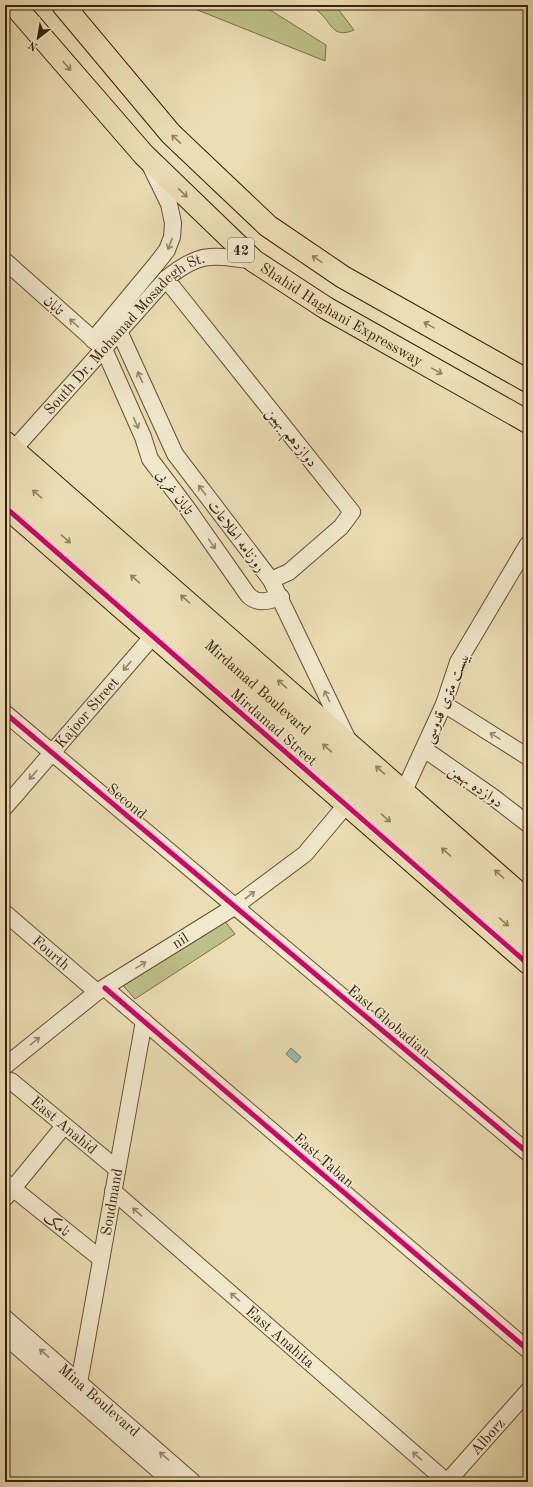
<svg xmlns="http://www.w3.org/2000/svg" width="533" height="1487" font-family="'Old Standard TT',Amiri,serif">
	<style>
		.green { fill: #bec089; stroke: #7b704a }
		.water { fill: #9cbab7; stroke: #747d72 }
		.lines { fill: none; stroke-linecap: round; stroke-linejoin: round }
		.minor-casing { stroke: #655035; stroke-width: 18 }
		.major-casing { stroke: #38210b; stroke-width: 22 }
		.highway-casing { stroke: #38210b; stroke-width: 24 }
		.minor { stroke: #f3eace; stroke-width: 16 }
		.major { stroke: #ecdeb4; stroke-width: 20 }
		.highway { stroke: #ecdeb4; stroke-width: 22 }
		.cycleway-casing { stroke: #f3eace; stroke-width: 8 }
		.cycleway { stroke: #d6006c; stroke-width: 5 }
		.oneway { stroke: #928060 }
		.oneway2 { stroke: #96866c }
		.labels { text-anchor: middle; stroke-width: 3; stroke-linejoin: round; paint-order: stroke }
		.shield { fill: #f3eace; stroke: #705d46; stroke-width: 1 }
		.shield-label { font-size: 14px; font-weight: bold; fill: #38210b }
		.street-label { font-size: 15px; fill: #38210b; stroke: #f3eace }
	</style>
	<rect width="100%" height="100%" fill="#ecdeb4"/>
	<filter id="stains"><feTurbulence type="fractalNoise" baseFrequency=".005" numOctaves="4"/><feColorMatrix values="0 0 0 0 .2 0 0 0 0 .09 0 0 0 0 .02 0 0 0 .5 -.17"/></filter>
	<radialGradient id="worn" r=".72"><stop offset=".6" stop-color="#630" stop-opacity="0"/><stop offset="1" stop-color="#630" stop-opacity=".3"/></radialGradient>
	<g class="green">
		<polygon points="185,5 262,5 326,45 325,61"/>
		<path d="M311,5H335L354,30C335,38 333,27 323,16C319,12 315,8 311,5Z"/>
		<polygon points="220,915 235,934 135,999 119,981"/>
	</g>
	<polygon class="water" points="291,1048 301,1057 296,1063 286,1054"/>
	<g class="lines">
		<defs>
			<g id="minor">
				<path d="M5,261L104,349L143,437L150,459L187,508L248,595C258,605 268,601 281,597"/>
				<polyline points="166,279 352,512 341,527 289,572 271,580"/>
				<polyline points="119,331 175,454 271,580 348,740"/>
				<polyline points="93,340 157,263 167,250 172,237 173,223 169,204 151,167"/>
				<path id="s1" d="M14,449L166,279C200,251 212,255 254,261"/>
				<polyline points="444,704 528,757"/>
				<polyline points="5,713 528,1153"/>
				<polyline points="424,749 493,797 528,824"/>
				<polyline points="404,791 444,704 458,662 528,544"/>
				<path id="s2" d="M5,807L153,636"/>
				<path id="s3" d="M5,913L97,992"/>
				<polyline points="105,988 528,1350"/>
				<path id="s4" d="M5,1066L97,992L234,907L305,854L346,805"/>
				<path id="s5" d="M11,1081L117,1169"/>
				<polyline points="5,1182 101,1259"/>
				<path id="s6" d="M113,1191L447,1482"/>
				<polyline points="5,1198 64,1126"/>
				<path id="s7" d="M5,1318L193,1482"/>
				<polyline points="5,1336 172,1482"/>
				<path id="s8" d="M79,1383L144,1021"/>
				<path id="s9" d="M447,1482L528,1391"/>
			</g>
			<g id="major">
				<polyline points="5,441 528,900"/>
				<path id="s10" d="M5,466L528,924"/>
				<polyline points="5,486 528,943"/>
				<polyline points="5,507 528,964"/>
			</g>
			<g id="highway">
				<path id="s11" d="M14,5L144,155L254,261L326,308L528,422"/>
				<polyline points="63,5 171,134 268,226 343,277 528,381"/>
			</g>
		</defs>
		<use href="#minor" class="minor-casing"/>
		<use href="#major" class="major-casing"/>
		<use href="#highway" class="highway-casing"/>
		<use href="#minor" class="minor"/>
		<use href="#major" class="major"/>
		<use href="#highway" class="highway"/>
		<defs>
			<g id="cycleway">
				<polyline points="5,507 528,964"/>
				<polyline points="5,713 528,1153"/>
				<polyline points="105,988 528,1350"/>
			</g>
		</defs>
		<use href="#cycleway" class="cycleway-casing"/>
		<use href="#cycleway" class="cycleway"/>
	</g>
	<defs><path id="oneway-shaft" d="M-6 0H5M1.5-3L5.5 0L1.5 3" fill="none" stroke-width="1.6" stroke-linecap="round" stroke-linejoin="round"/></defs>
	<g class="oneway">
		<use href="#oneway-shaft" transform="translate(67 66) rotate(49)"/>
		<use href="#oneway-shaft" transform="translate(176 139) rotate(-136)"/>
		<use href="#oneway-shaft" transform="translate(183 193) rotate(44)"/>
		<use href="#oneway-shaft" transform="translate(317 259) rotate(-146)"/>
		<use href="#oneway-shaft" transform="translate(429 325) rotate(-151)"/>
		<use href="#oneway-shaft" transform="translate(437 371) rotate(29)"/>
		<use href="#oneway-shaft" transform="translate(37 494) rotate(-139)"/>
		<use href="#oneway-shaft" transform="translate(66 539) rotate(41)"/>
		<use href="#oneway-shaft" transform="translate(135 579) rotate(-139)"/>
		<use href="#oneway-shaft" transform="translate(185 599) rotate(-139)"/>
		<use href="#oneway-shaft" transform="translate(282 684) rotate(-139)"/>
		<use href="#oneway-shaft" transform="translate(327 748) rotate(-139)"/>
		<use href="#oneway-shaft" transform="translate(380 770) rotate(-139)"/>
		<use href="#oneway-shaft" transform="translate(386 818) rotate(41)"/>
		<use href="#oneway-shaft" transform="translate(446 852) rotate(-139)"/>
		<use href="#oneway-shaft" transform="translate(499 874) rotate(-139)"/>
		<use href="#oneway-shaft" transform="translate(504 922) rotate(41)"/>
	</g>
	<g class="oneway2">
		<use href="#oneway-shaft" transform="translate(170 244) rotate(111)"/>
		<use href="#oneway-shaft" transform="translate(74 323) rotate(-138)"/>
		<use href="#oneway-shaft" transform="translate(140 377) rotate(-114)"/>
		<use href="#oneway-shaft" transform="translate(136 423) rotate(66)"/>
		<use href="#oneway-shaft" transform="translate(202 490) rotate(-127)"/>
		<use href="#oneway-shaft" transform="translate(212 544) rotate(55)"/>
		<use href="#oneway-shaft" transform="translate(127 666) rotate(131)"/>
		<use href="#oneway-shaft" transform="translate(327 696) rotate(-115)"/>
		<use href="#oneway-shaft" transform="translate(495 736) rotate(-148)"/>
		<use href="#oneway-shaft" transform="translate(33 775) rotate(131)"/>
		<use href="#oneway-shaft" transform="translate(250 895) rotate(-37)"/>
		<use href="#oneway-shaft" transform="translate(141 965) rotate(-32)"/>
		<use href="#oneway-shaft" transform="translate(35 1041) rotate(-39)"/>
		<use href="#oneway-shaft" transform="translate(137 1212) rotate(-139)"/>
		<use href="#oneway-shaft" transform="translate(235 1297) rotate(-139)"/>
		<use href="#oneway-shaft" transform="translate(44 1353) rotate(-139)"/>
		<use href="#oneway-shaft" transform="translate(164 1456) rotate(-139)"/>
		<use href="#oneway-shaft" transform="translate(417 1456) rotate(-139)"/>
	</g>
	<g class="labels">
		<rect class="shield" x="228" y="238" width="26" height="24" rx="3"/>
		<g class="shield-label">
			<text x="241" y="255">42</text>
		</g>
		<g class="street-label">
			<text transform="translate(54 305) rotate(42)" y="5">تابان</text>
			<text dy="5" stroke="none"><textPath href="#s11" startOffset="454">Shahid Haghani Expressway</textPath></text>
			<text dy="5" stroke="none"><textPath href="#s1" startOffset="161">South Dr. Mohamad Mosadegh St.</textPath></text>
			<text transform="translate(292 437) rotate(51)" y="5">دوازدهم بهمن</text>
			<text transform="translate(175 492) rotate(53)" y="5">تابان غربی</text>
			<text transform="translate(237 536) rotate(53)" y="5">روزنامه اطلاعات</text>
			<text dy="5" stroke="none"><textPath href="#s10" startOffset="336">Mirdamad Boulevard</textPath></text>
			<text transform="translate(446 698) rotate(-67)" y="5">بیست متری قدوسی</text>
			<text dy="5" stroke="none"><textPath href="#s2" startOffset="125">Kajoor Street</textPath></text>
			<text transform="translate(274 727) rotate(41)" y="5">Mirdamad Street</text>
			<text transform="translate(476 786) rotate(35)" y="5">دوازده بهمن</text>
			<text transform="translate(127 801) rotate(40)" y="5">Second</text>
			<text dy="5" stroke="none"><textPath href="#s4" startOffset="216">nil</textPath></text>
			<text dy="5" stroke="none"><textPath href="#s3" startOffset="61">Fourth</textPath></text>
			<text transform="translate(389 1021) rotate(40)" y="5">East Ghobadian</text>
			<text dy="5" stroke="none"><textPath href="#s5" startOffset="69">East Anahid</textPath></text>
			<text transform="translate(324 1160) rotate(41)" y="5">East Taban</text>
			<text dy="5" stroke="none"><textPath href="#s8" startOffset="184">Soudmand</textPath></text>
			<text transform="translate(57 1224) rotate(39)" y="5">نامک</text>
			<text dy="5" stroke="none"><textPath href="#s6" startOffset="222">East Anahita</textPath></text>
			<text dy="5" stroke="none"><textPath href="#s7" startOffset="125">Mina Boulevard</textPath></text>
			<text dy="5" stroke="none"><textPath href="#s9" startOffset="61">Alborz</textPath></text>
		</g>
	</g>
	<rect width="533" height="1487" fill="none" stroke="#ecdeb4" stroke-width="20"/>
	<rect x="6" y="6" width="521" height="1475" fill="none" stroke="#38210b" stroke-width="2"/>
	<rect x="10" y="10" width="513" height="1467" fill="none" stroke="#38210b"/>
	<g transform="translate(38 38) rotate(211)" stroke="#f3eace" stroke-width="3" paint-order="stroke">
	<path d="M0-3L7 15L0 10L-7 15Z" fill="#38210b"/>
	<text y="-6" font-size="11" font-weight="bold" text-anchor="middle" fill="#38210b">N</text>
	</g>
	<rect width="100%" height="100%" filter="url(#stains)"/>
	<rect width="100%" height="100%" fill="url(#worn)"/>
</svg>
